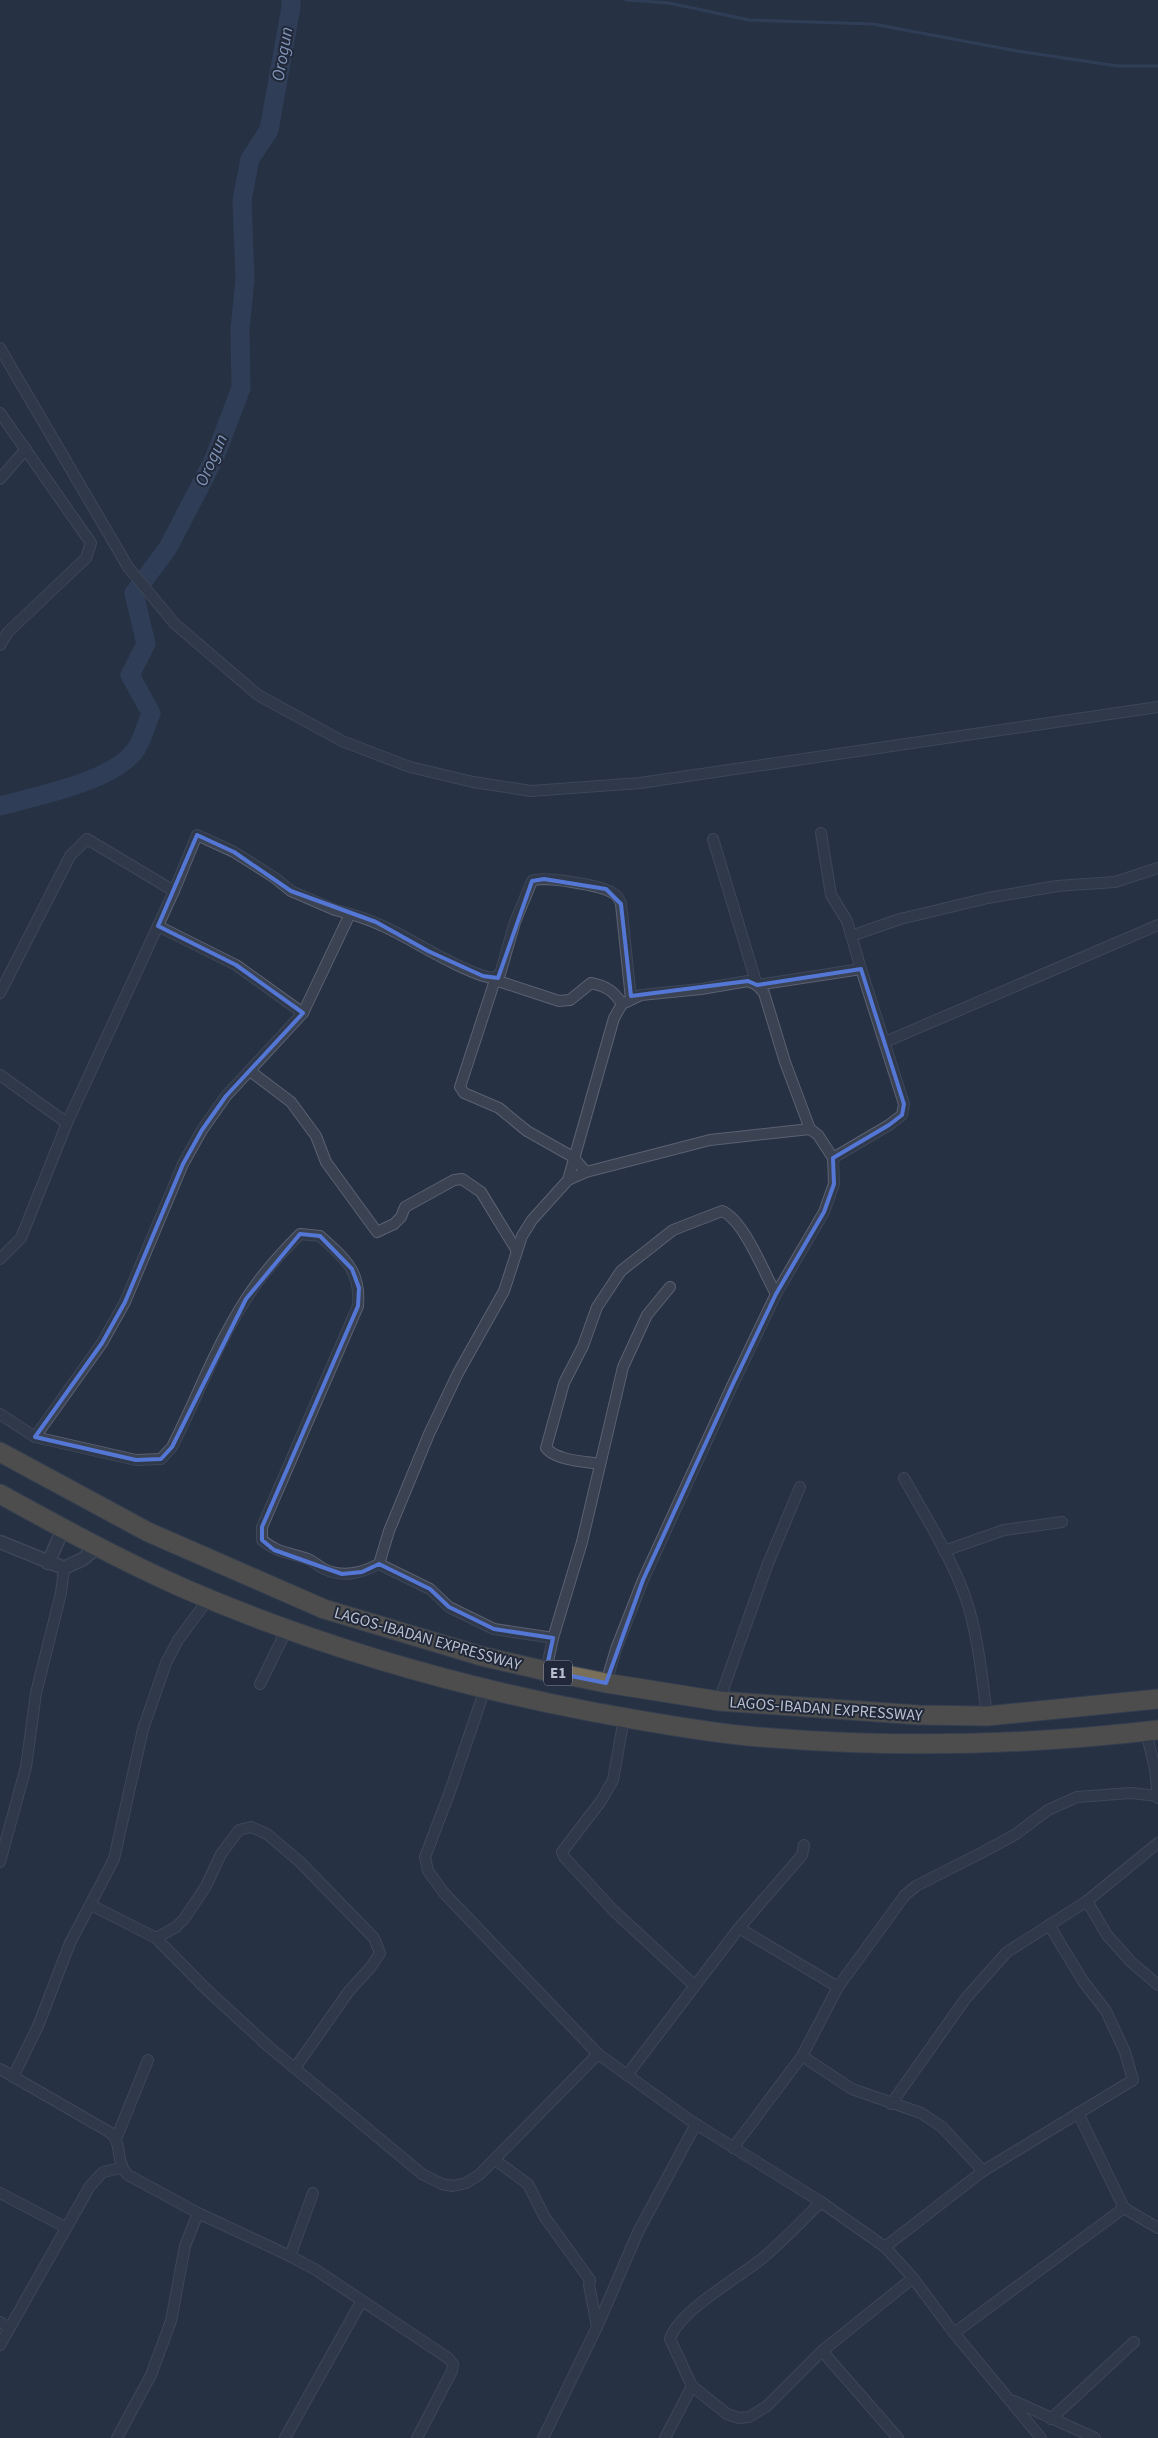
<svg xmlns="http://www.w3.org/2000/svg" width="1158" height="2438" font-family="'Source Sans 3',sans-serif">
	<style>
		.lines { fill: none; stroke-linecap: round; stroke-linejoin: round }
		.stream { stroke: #3c4c6d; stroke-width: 3 }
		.river { stroke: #3c4c6d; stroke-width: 19 }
		.minor-casing { stroke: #5a6171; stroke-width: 12 }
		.tertiary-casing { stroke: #5a6171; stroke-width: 15 }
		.motorway-casing { stroke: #464e5e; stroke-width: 21 }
		.minor { stroke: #3b4353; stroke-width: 10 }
		.tertiary { stroke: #3b4353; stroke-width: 12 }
		.motorway { stroke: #7a6f58; stroke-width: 19 }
		.marked { fill: none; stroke: #5476d4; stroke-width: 4; stroke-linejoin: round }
		.labels { text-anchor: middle; stroke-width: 4; stroke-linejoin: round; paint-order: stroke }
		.shield { fill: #202839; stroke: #8b92a1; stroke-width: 1 }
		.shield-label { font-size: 15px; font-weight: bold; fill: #b9bfcd }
		.street-label { font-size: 16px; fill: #b9bfcd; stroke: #202839 }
		.water-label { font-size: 18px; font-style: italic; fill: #7f92b4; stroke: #202839 }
	</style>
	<rect width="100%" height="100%" fill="#273144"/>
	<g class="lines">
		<polyline class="stream" points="626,0 669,3 749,20 873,24 1017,51 1118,66 1158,66"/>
		<path class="river" d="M0,806C36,796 110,782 134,752C142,742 146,725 151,713L130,675L146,644L134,593L168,548L214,459L241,388L240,329L245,279L242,200L250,159L269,130L291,7V0"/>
		<defs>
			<g id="minor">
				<polyline points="0,348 128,567 174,623 258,695 342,741 410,767 473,782 531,791 640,783 1158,707"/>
				<polyline points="0,413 91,543 86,558 8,632 0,645"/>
				<polyline points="0,479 26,449"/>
				<polyline points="821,833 831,895 847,921 861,969"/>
				<path d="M350,914C388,924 421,948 457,965C468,970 481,977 493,978L500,974L515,922L532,881C542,875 601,886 611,892C617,895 619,898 621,904L631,999"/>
				<polyline points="158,926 236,965 303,1013"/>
				<polyline points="851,936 900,919 988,898 1057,886 1115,882 1158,868"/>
				<polyline points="496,977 460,1087 464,1093 499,1108 527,1131 573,1157 586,1172"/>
				<path d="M495,980L559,1001L570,1000L591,983C606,986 614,991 622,1004"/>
				<polyline points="0,993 70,856 87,839 174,891"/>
				<polyline points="885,1042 1158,925"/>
				<polyline points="250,1071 291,1102 316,1136 326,1162 377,1232 394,1224 401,1217 405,1207 454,1180 462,1179 481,1192 517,1251"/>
				<polyline points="0,1075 67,1123"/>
				<polyline points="568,1180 614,1018 622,1004 641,995 701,989 748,981 757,985 764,993 785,1062 810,1129"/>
				<polyline points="0,1259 21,1238 67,1123 174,891 197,835 234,852 275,878 291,891 335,910 350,914 303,1013 226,1096 202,1130 183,1164 125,1302 102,1343 35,1437"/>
				<path d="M0,1414L35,1437L136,1460L161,1459L172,1447C197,1398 216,1345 246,1299C261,1275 280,1254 300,1234L320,1236C345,1259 361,1270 358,1306L262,1527V1540C279,1554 289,1552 308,1559C313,1561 318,1566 324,1569C343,1578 361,1573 379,1564L430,1589L449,1607L494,1629L553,1638"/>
				<path d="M600,1464C584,1461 557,1461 546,1448L564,1383L583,1346L597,1307L621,1271L673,1230L722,1211C744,1220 764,1273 776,1294"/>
				<path d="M904,1478C925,1516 950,1555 965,1596C978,1633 982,1678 987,1716"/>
				<polyline points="944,1551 1004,1530 1062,1522"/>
				<polyline points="379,1564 389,1531 429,1434 458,1373 504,1291 522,1236 532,1220 568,1180 586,1172 710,1140 810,1129 818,1135 833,1158 889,1125 902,1115 904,1104 861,969 757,985 713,839"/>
				<polyline points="546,1671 553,1638 582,1542 623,1367 647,1315 670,1287"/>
				<polyline points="606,1683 616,1649 643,1580 732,1386 776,1294 824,1212 834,1184 833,1158"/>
				<polyline points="260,1684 287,1629"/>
				<polyline points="485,1689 449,1794 425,1857 428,1871 444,1893 598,2054 691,2121 821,2202 885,2247 913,2278 954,2333 1041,2438"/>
				<polyline points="719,1701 767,1566 800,1487"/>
				<polyline points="624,1718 613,1780 601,1801 562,1852 564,1857 614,1911 694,1985"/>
				<polyline points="1146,1731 1155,1769 1158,1798"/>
				<polyline points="0,1862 26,1767 36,1693 61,1593 64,1568"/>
				<polyline points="1087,1901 1107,1935 1131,1962 1158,1985"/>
				<polyline points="91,1905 156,1938 206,1989 268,2046 422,2174 442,2184 453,2186 466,2183 479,2175 598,2054"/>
				<polyline points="739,1928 838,1987"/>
				<polyline points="156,1938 176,1927 184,1919 206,1886 221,1854 239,1830 251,1827 267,1834 300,1862 374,1938 380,1953 370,1968 349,1991 295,2068"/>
				<polyline points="802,2056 852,2089 921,2113 942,2127 983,2171"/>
				<path d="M0,2069L111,2133C123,2145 115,2163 128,2175L198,2213L290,2256L316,2270L448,2358L453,2364L452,2371L417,2438"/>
				<polyline points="627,2075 739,1928 802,1855 804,1845"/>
				<polyline points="13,2077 38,2026 70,1943 114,1859 143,1729 166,1663 178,1640 209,1598"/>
				<polyline points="891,2104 966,1998 1007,1952 1087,1901 1158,1843"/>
				<polyline points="1078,2113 1124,2208 1158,2228"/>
				<polyline points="116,2139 148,2060"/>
				<polyline points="733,2148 802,2056 838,1987 905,1895 916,1886 983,1852 1016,1834 1048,1810 1077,1797 1131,1793 1158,1796"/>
				<polyline points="495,2160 528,2184 544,2216 590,2280 589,2285 597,2326"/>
				<polyline points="0,2193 65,2227"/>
				<path d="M821,2202C803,2220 785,2239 765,2256C741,2277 680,2309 670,2339L692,2386L727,2414L739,2418L749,2417L767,2406L822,2351L913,2278"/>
				<polyline points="885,2247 983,2171 1133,2080 1125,2052 1106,2011 1083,1981 1049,1925"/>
				<polyline points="290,2256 313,2193"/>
				<polyline points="0,2322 9,2328"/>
				<polyline points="954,2333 1124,2208"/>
				<polyline points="0,2345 90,2186 103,2172 121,2168"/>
				<polyline points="822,2351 898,2438"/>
				<polyline points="1014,2401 1095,2438"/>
				<polyline points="1051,2419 1134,2342"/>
				<polyline points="117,2438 151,2375 171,2321 185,2246 198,2213"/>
				<polyline points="285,2438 361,2302"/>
				<polyline points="543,2438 597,2327 638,2232 696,2124"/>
				<polyline points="665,2438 692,2386"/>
			</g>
			<g id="tertiary">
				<polyline points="0,1542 64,1568 83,1559 97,1547"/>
				<polyline points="48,1563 63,1529"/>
			</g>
			<g id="motorway">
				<polyline points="0,1452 148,1532 324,1609 481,1656 546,1671 606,1683 719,1701 919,1715 987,1716 1158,1699"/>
				<path d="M0,1494C60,1527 120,1560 183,1588C314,1645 452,1685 593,1712C644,1721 696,1731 748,1736C884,1748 1022,1746 1158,1730"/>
			</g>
		</defs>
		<use href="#minor" class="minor-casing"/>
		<use href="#tertiary" class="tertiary-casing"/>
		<use href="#motorway" class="motorway-casing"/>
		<use href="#minor" class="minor"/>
		<use href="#tertiary" class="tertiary"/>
		<use href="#motorway" class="motorway"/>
	</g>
	<path d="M0 0H1158V2438H0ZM197,835L234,852L291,891L376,922L428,951L483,976L498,978L532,881L544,879L606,889L621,904L631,996L748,981L757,985L861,969L904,1104L902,1115L889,1125L833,1158L834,1184L824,1212L776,1294L732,1386L643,1580L606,1683L546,1671L553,1638L494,1629L449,1607L430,1589L379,1564L362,1572L342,1574L274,1550L262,1540V1527L358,1306L359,1288L352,1269L320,1236L300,1234L246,1299L172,1447L161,1459L136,1460L35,1437L102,1343L125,1302L183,1164L202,1130L226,1096L303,1013L236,965L158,926Z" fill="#273144" fill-opacity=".55" fill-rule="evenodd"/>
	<path class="marked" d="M197,835L234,852L291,891L376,922L428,951L483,976L498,978L532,881L544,879L606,889L621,904L631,996L748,981L757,985L861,969L904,1104L902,1115L889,1125L833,1158L834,1184L824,1212L776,1294L732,1386L643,1580L606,1683L546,1671L553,1638L494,1629L449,1607L430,1589L379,1564L362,1572L342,1574L274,1550L262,1540V1527L358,1306L359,1288L352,1269L320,1236L300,1234L246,1299L172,1447L161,1459L136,1460L35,1437L102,1343L125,1302L183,1164L202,1130L226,1096L303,1013L236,965L158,926Z"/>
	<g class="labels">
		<rect class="shield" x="544" y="1660.5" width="28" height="25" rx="4"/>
		<g class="shield-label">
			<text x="558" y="1678">E1</text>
		</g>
		<g class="street-label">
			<text transform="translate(428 1638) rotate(16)" y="6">LAGOS-IBADAN EXPRESSWAY</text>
			<text transform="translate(826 1708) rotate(4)" y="6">LAGOS-IBADAN EXPRESSWAY</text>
		</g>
		<g class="water-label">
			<text transform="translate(282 54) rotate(-80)" y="6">Orogun</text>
			<text transform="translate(211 460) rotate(-66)" y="6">Orogun</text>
		</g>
	</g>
</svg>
